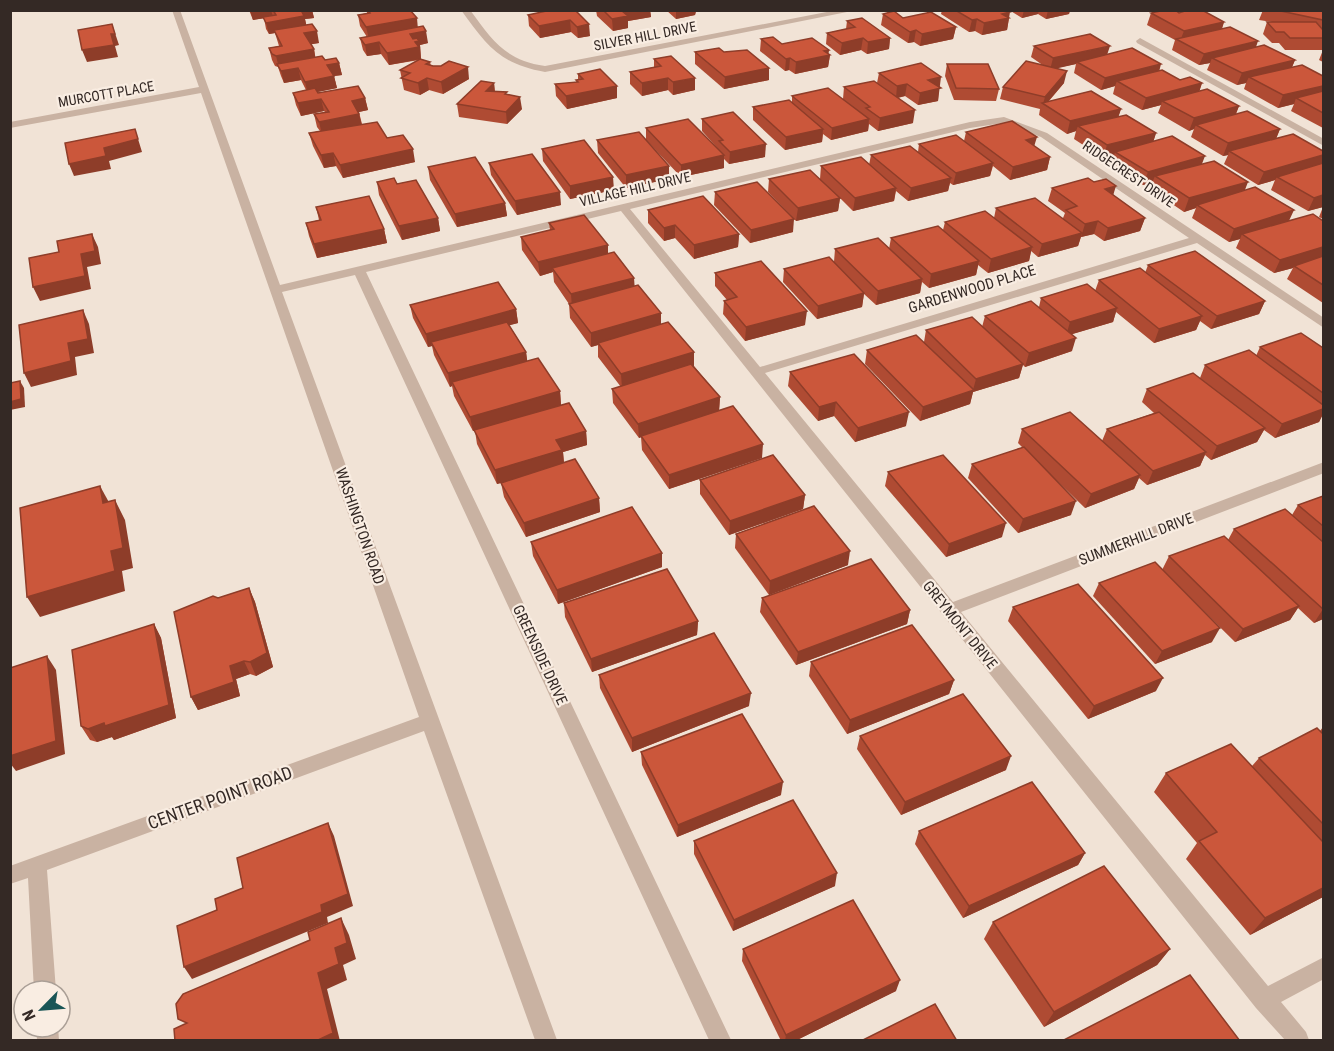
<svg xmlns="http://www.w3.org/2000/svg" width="1334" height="1051" font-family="'Roboto Condensed',sans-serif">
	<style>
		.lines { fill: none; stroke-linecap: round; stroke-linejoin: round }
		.minor { fill: #c9b2a2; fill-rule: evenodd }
		.wall { fill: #af4b33 }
		.shaded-wall { fill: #8e3d29 }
		.building { fill: #cb573b; stroke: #8e3d29; stroke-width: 1.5 }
		.labels { text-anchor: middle; stroke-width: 4.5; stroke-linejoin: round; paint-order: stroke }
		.far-street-label { font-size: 14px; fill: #342925; stroke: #f9ede2 }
		.street-label { font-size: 15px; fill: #342925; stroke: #f9ede2 }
		.near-street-label { font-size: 18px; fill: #342925; stroke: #f9ede2 }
	</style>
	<rect width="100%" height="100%" fill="#f1e3d6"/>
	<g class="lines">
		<g class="minor">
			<path d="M172,10H180L280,285L970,122L1004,117L1047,133L1324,318V328L1197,243L765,373L953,602L1324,462V473L961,612L1268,986L1324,957V979L1281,1002L1306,1032L1309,1040H1285L1256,1008L621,211L366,272L731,1040H709L355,275L282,292L557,1040H535L424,731L47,870L56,991H34L28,878L10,884V866L419,717L201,93L10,128V122L199,87ZM1003,123L1041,137L1189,238L760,367L630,209L970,128Z"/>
			<path d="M461,10H470C493,41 505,60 545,66L837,10H857L545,72C500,64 487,46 461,10Z"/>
			<polygon points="1140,38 1324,139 1324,146 1137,43 1136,41"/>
			<polygon points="36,1027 58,1027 59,1040 37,1040"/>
		</g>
	</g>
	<g class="wall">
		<polygon points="249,10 312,10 314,18 305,19 306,25 319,43 311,44 314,49 315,57 325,60 339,63 342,75 334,76 337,88 317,92 318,93 365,98 368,110 359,112 362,124 387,138 415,162 343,178 336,166 324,168 313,146 309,133 320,131 317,127 314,114 325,112 324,111 301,116 296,105 293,93 306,90 301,80 284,83 281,76 278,67 275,66 272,60 269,48 279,46 275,33 269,34 266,29 264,18 253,20"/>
		<polygon points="367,10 397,10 418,27 428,43 420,45 421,59 430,62 431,66 469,79 443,94 429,90 420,95 404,90 400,70 419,60 389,65 381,54 367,56 363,50 360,38 367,37 360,26 358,15 367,13"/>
		<polygon points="575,10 590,36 578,38 571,32 540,38 529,26 528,15"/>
		<polygon points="596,10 650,10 651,17 628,21 628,28 613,31 597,16"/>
		<polygon points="666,10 697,10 696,11 695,15 676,19"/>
		<polygon points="942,10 1007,10 1009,18 1007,30 982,35 975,31 969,32 941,14"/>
		<polygon points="1009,10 1070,10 1069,14 1046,19 1038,14 1022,18"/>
		<polygon points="1263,10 1323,10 1323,62 1319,60 1323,50 1285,50 1279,43 1272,43 1263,34 1267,22 1272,22 1259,20"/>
		<polygon points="1151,13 1179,13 1224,22 1222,29 1256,47 1295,60 1292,67 1323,76 1323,128 1291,111 1294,104 1278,108 1244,89 1246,83 1237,85 1207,70 1210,63 1199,65 1172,50 1175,40 1147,25"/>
		<polygon points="883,14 956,27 953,39 920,46 914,42 908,43 881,25"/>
		<polygon points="847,21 890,38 889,49 867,54 861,50 840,55 826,44 827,33 846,29"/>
		<polygon points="761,39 782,44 829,50 828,54 830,55 828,67 795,74 789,70 785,71 760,51"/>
		<polygon points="1034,46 1107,54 1159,71 1180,80 1202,83 1199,91 1239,106 1236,114 1280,129 1276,139 1323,151 1323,207 1308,211 1271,190 1275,180 1258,185 1224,164 1228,155 1223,156 1191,137 1194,129 1189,131 1158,113 1161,105 1142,110 1113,94 1115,86 1101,90 1074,73 1076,64 1056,68 1064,83 1049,101 1121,109 1118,117 1156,133 1153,142 1202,164 1245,190 1289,221 1323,221 1323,303 1287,279 1293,268 1274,273 1236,248 1240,239 1229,242 1192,218 1196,208 1184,212 1150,189 1152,183 1143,185 1111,165 1114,156 1103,158 1074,139 1076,131 1067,134 1039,115 1040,109 1000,99 1003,87 1044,66 1031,57"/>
		<polygon points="695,52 724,52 769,68 769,80 724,89 695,64"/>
		<polygon points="654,59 695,90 673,95 668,90 642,96 630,84 630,72 654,67"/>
		<polygon points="947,64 999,89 996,101 954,100 945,76"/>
		<polygon points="879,73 939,87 938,101 918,105 905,96 898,98 913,123 878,131 869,124 868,131 831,140 823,134 822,142 785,150 753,120 753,107 792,102 792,96 843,99 844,87 877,83"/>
		<polygon points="578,74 617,86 617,98 567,109 556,96 555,84 577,82 576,80 578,80"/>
		<polygon points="494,83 495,92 507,95 522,109 507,124 459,117 457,104"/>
		<polygon points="702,119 765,157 729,164 724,159 724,168 681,177 646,140 646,128 719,150 702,131"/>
		<polygon points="966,132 1034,146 1050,157 1047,170 1010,180 993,166 990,176 953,185 950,183 948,191 908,201 896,191 894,201 853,211 840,198 838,211 796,221 768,192 769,179 820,179 821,166 869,165 871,155 918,152 919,144 964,141"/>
		<polygon points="597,140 669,179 626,188 598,153"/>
		<polygon points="542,149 614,190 570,199 543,161"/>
		<polygon points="489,163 561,205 517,215 491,175"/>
		<polygon points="428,167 505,203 507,216 457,227 430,180"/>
		<polygon points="377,182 397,184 438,218 440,231 402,240 379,195"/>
		<polygon points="1052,188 1113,195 1145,218 1140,231 1104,241 1094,234 1081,237 1078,246 1038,257 1031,251 1029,261 988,273 978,265 976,275 929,288 922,282 920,293 876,305 864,294 862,307 817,319 783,282 784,269 834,262 835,249 889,249 891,238 943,230 945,222 994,218 996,208 1063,218 1065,213 1048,201"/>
		<polygon points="715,192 793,232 750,243 714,205"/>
		<polygon points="316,207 384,229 387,243 317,258 309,236 306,223 319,220"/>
		<polygon points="1323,207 1323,219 1319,217"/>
		<polygon points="648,210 739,234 738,247 694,259 675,238 664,241 648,223"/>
		<polygon points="549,223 608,254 634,286 661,324 694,352 694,366 720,397 719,411 762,458 669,489 642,450 641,437 639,438 613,403 612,389 621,387 598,357 598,345 591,347 570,318 569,304 554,282 553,272 540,276 522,250 521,237 550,230"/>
		<polygon points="1148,265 1265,301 1259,314 1211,329 1200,321 1196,330 1154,343 1116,312 1113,322 1072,334 1072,351 1025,367 1023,365 1019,378 973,392 970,404 920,421 865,364 867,350 924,342 926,330 982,327 985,316 1039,307 1041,298 1095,291 1099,280 1145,273"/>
		<polygon points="715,273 805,325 745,341 723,314 724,301 727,300 715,286"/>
		<polygon points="410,305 516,309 518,323 509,325 526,352 527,361 560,391 561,405 586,431 587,445 563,452 564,463 599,498 600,512 526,537 504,497 501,483 497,484 477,444 475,431 473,431 454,396 452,386 450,387 434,355 432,346 428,347 413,318"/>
		<polygon points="1260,347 1323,348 1323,414 1319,422 1275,438 1264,430 1257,442 1211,460 1205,455 1200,466 1147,485 1139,478 1134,489 1085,508 1053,477 1071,515 1018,533 968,478 972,464 1023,448 1018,443 1022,429 1102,441 1107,429 1154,413 1142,402 1147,389 1200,378 1205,365 1256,356"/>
		<polygon points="790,372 906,426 855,442 834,416 818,421 788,386"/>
		<polygon points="888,472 1002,537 946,557 885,486"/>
		<polygon points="700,480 805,495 803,509 729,535 700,494"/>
		<polygon points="1323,496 1323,619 1314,623 1298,608 1290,620 1235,642 1162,570 1169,556 1228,540 1234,529 1292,515 1298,505"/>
		<polygon points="736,534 848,565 769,595 735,548"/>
		<polygon points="531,542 662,553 662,567 558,604 533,556"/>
		<polygon points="1099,583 1212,642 1155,664 1093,596"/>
		<polygon points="249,588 255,602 273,667 256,676 250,674 236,679 240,696 198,710 191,697 218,598"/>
		<polygon points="762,598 910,610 907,624 796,665 760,612"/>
		<polygon points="564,603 698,621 697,635 592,672 565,617"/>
		<polygon points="1013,607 1156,691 1088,719 1008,621"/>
		<polygon points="154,624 161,638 176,718 114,740 112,737 97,742 90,740 81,726"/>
		<polygon points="811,662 954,680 949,694 847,734 809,676"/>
		<polygon points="599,675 749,706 632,752 600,688"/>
		<polygon points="1323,727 1323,897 1250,935 1186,859 1197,843 1154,792 1166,773 1252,766 1259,758 1320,731"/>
		<polygon points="860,736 1006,770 901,815 857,749"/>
		<polygon points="641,752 781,795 677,837 642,765"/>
		<polygon points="919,831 1085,853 1078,865 963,918 915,844"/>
		<polygon points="694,841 835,886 733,931 694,854"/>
		<polygon points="993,922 1170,949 1157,965 1044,1027 984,939"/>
		<polygon points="743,949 896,991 795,1041 781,1041 742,961"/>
	</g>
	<g class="shaded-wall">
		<polygon points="250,10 271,10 273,17 253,20"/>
		<polygon points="300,10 312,10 314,18 305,19 307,28 274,30 275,33 269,34 266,23"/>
		<polygon points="625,10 650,10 651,17 628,21 628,28 613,31 612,19 622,11"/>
		<polygon points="676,10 697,10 696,11 695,15 676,19"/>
		<polygon points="1024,10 1039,10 1038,14 1022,18"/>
		<polygon points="1048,10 1070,10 1069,14 1046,19"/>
		<polygon points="1010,12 1007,30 982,35 984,23 1002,14"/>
		<polygon points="417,18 418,30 369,39 366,27"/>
		<polygon points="977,19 975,31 969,32 972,20"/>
		<polygon points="570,20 571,32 540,38 539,26"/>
		<polygon points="1224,22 1220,33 1180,41 1184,31"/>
		<polygon points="112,24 119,45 115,46 118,57 87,62 82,50 111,34"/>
		<polygon points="589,24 590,36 578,38 577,27"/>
		<polygon points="956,27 953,39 920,46 922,34"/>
		<polygon points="916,30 914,42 908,43 910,32"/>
		<polygon points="317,31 319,43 307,45 304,33"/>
		<polygon points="426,31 428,43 420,45 421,59 389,65 387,53 410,34"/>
		<polygon points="863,38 861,50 840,55 842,43"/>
		<polygon points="890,38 889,49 867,54 868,42"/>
		<polygon points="1258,41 1254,53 1212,58 1210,63 1199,65 1204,54"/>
		<polygon points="379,42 381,54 367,56 365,45"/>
		<polygon points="1110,46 1106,58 1077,62 1076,64 1050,70 1053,58"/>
		<polygon points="314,49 316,61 279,68 276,56"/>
		<polygon points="829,50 828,55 830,55 828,67 795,74 796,62"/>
		<polygon points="790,58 789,70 785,71 786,59"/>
		<polygon points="1295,60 1290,72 1249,77 1246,83 1237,85 1242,73"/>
		<polygon points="339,63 342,75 334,76 337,88 308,94 305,82 327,65"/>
		<polygon points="1161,64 1158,76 1117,81 1115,86 1101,90 1105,78"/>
		<polygon points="468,67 469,79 443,94 441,82"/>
		<polygon points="298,68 301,80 284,83 281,71"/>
		<polygon points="769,68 769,80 724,89 725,77"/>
		<polygon points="1067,71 1064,83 1045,105 1043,104 1045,97"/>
		<polygon points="941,77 938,101 918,105 920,93 928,80"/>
		<polygon points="427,78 429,90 420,95 418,83"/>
		<polygon points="668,78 668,90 642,96 642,83"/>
		<polygon points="695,78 695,90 673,95 673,82"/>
		<polygon points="494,83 495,95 486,91"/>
		<polygon points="1202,83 1198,96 1162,101 1161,105 1142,110 1146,98"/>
		<polygon points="907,84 905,96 896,98 897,86"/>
		<polygon points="617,86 617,98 567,109 566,96"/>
		<polygon points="1323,86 1323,97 1296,98 1294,104 1278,108 1283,95"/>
		<polygon points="520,97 522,109 507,124 506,112"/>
		<polygon points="365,98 368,110 354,113 352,101"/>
		<polygon points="321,99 324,111 301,116 298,103"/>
		<polygon points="1239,106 1234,118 1196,125 1194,129 1189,131 1194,118"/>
		<polygon points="1121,109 1117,121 1078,126 1076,131 1067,134 1070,121"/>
		<polygon points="915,110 913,123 878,131 880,118"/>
		<polygon points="359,114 362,126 322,134 319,122"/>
		<polygon points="869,119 868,131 831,140 832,128"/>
		<polygon points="135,129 142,152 109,161 111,169 74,176 69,164 104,148"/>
		<polygon points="823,129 822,142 785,150 786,137"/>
		<polygon points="1280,129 1275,141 1229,151 1228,155 1223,156 1228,143"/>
		<polygon points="1156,133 1152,146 1115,152 1114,156 1103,158 1107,145"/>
		<polygon points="1037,137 1033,150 1026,140"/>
		<polygon points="766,144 765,157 729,164 730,152"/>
		<polygon points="413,149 415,162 343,178 340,165"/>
		<polygon points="333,153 336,166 324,168 321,155"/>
		<polygon points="724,155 724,168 681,177 681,165"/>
		<polygon points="1323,155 1323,164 1277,177 1275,180 1258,185 1264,172"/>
		<polygon points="1205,156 1200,169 1155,176 1152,183 1143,185 1148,172"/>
		<polygon points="1050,157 1047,170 1010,180 1013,167"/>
		<polygon points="993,163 990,176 953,185 956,173"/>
		<polygon points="669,166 669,179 626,188 626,175"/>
		<polygon points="613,177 614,190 570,199 570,186"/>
		<polygon points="951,178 948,191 908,201 911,188"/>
		<polygon points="1248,182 1243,195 1197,205 1196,208 1184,212 1189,198"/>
		<polygon points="1116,186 1112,199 1105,189"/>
		<polygon points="896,188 894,201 853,211 855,198"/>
		<polygon points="560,192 561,205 517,215 515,201"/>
		<polygon points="1323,195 1323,207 1308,211 1314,198"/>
		<polygon points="840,198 838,211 796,221 798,208"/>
		<polygon points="505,203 507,216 457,227 455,214"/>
		<polygon points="1294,210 1288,223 1242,234 1240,239 1229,242 1234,229"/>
		<polygon points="438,218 440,231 402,240 399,226"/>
		<polygon points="1145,218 1140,231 1104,241 1108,228"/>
		<polygon points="794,219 793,232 750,243 751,230"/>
		<polygon points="1098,221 1094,234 1081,237 1085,224"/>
		<polygon points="675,225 675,238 664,241 664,228"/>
		<polygon points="384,229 387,243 317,258 314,244"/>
		<polygon points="1082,233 1078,246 1038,257 1042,244"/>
		<polygon points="92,234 98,247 101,264 87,267 91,289 40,301 33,287 81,254"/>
		<polygon points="739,234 738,247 694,259 694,245"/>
		<polygon points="608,245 608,259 552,268 553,272 540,276 538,262"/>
		<polygon points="1032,247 1029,261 988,273 991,259"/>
		<polygon points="1323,247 1323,259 1294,266 1293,268 1274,273 1280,260"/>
		<polygon points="979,261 976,275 929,288 931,274"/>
		<polygon points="634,278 635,291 572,308 571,294"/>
		<polygon points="922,279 920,293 876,305 878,291"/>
		<polygon points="864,293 862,307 817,319 818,306"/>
		<polygon points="1265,301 1259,314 1211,329 1217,316"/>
		<polygon points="1117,308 1113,322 1066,336 1070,322"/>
		<polygon points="516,309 518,323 434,346 431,342 432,346 428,347 426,334"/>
		<polygon points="83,310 89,324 94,353 75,357 77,375 31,387 24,373 68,343"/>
		<polygon points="807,311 805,325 745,341 746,327"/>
		<polygon points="661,313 661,327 598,343 598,345 591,347 591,333"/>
		<polygon points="1202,316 1196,330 1154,343 1159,329"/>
		<polygon points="1076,338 1072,351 1025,367 1029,353"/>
		<polygon points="526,352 528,366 452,382 452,386 450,387 448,373"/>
		<polygon points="694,352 694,366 622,388 621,374"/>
		<polygon points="1023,364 1019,378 973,392 970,404 920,421 923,407 973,390 976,379"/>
		<polygon points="20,381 24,388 25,407 10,410 10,402"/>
		<polygon points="560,391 561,405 473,431 470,417"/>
		<polygon points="720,397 719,411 639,438 638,424"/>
		<polygon points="836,402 834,416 818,421 819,407"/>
		<polygon points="1323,409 1323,414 1319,422 1275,438 1282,424"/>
		<polygon points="909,412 906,426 855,442 858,428"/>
		<polygon points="1265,428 1257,442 1211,460 1217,446"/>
		<polygon points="586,431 587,445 563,452 564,464 497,484 495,470 556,440"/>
		<polygon points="763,444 762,458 669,489 669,475"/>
		<polygon points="1206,452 1200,466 1147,485 1153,471"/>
		<polygon points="1140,475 1134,489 1085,508 1091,494"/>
		<polygon points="100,486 111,506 103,503"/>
		<polygon points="805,495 803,509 729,535 730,521"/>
		<polygon points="599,498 600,512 526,537 524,523"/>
		<polygon points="115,500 125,520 133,568 122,571 125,591 40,617 27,597 111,551"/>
		<polygon points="1076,501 1071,515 1018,533 1023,519"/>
		<polygon points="1006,523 1002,537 946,557 949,544"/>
		<polygon points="850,551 848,565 769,595 770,581"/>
		<polygon points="662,553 662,567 558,604 557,590"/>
		<polygon points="249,588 255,602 273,667 256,676 250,662"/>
		<polygon points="1299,606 1290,620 1235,642 1243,629"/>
		<polygon points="1323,609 1323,619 1314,623"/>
		<polygon points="910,610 907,624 796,665 798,652"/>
		<polygon points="698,621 697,635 592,672 591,659"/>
		<polygon points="154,624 161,638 176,718 114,740 112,737 97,742 88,729"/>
		<polygon points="1220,628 1212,642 1155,664 1162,651"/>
		<polygon points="47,656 56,670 65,754 16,771 10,763 10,756"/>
		<polygon points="244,661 250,674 236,679 240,696 198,710 191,697 230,666"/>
		<polygon points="1163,678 1156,691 1088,719 1094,706"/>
		<polygon points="954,680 949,694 847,734 850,720"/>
		<polygon points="751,693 749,706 632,752 632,738"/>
		<polygon points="1011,756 1006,770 901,815 905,802"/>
		<polygon points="783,782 781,795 677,837 678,825"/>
		<polygon points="328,823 334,836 353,906 327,917 328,923 192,979 184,967 321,905"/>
		<polygon points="1085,853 1078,865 963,918 969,906"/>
		<polygon points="837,873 835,886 733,931 734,920"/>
		<polygon points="1323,888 1323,897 1250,935 1265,918"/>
		<polygon points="341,918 349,935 356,959 343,965 347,980 327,989 340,1041 316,1041 318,973"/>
		<polygon points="1170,949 1157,965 1044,1027 1054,1012"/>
		<polygon points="900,980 896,991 795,1041 785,1041 786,1035"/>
	</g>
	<g class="building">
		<polygon points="273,10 301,10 304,16 266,23 263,17 276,15"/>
		<polygon points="368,10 410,10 417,18 366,27 358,15 370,13"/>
		<polygon points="551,10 575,10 589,24 577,27 570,20 539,26 528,15"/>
		<polygon points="603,10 625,10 622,11 628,16 612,19"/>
		<polygon points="955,10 1007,10 1010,12 1002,14 1009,18 984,23 977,19 972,20"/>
		<polygon points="1165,10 1175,10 1179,13 1188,10 1202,10 1224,22 1184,31 1151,13"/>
		<polygon points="1276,10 1323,10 1323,20"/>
		<polygon points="894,11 903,18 931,12 956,27 922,34 916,30 910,32 883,14"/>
		<polygon points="862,18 890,38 868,42 863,38 842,43 827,33 855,27 847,21"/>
		<polygon points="1267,22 1316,22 1323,30 1323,38 1290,38 1284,32 1276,32"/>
		<polygon points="112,24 115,34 111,34 114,45 82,50 78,30"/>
		<polygon points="312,24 317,31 304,33 314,49 276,56 272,54 269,48 282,46 274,30"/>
		<polygon points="423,26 426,31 410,34 413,39 417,38 419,41 415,42 419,47 387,53 379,42 365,45 360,38"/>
		<polygon points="1230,27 1258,41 1204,54 1176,39"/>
		<polygon points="1090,34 1110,46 1053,58 1034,46"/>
		<polygon points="773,37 782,44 812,38 829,50 824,51 830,55 796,62 790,58 786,59 761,39"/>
		<polygon points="1264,45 1295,60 1242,73 1212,58"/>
		<polygon points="719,48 724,52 747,50 769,68 725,77 695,52"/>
		<polygon points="1132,48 1161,64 1105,78 1077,62"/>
		<polygon points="322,56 325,60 336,58 339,63 327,65 334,76 305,82 298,68 281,71 277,64"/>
		<polygon points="671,56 695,78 673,82 668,78 642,83 630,72 661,66 654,59"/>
		<polygon points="420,59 430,62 426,64 433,66 441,66 449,61 468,67 441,82 427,78 418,83 401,78 410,73 400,70"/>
		<polygon points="1026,61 1067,71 1045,97 1003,87"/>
		<polygon points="921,63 941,77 928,80 941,88 920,93 907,84 897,86 879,73"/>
		<polygon points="947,64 988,64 999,89 956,88"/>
		<polygon points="1302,65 1323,76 1323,86 1283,95 1249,77"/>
		<polygon points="600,69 617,86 566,96 555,84 578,82 576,80 583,79 578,74"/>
		<polygon points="1162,70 1180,80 1190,77 1202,83 1146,98 1117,81"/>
		<polygon points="481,81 494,83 486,91 507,92 505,94 520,97 506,112 457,104"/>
		<polygon points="874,81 915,110 880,118 866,108 870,107 844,87"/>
		<polygon points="358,86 365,98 352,101 359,114 319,122 314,114 329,112 321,99 298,103 293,93 315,88 318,93"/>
		<polygon points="828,88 869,119 832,128 792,96"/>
		<polygon points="1207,89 1239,106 1194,118 1162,101"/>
		<polygon points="1091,91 1121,109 1070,121 1042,103"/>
		<polygon points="1323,91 1323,113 1296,98"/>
		<polygon points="789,100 823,129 786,137 753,107"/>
		<polygon points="1247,111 1280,129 1228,143 1196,125"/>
		<polygon points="733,112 766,144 730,152 719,141 723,140 702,119"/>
		<polygon points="1126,115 1156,133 1107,145 1078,126"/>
		<polygon points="688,119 724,155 681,165 646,128"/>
		<polygon points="1012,121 1037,137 1026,140 1050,157 1013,167 966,132"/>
		<polygon points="377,122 387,138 403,135 413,149 340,165 333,153 321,155 309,133"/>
		<polygon points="135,129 138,139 104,148 106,156 69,164 65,143"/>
		<polygon points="639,132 669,166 626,175 597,140"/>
		<polygon points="1293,134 1323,151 1323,155 1264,172 1229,151"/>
		<polygon points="956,135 993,163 956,173 919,144"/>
		<polygon points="1172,136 1205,156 1148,172 1115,152"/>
		<polygon points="584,140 613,177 570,186 542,149"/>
		<polygon points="910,146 951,178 911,188 871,155"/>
		<polygon points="532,154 560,192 515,201 489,163"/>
		<polygon points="475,157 505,203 455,214 428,167"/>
		<polygon points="861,157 896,188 855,198 821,166"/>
		<polygon points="1214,161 1248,182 1189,198 1155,176"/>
		<polygon points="1323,163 1323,195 1314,198 1277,177"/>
		<polygon points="810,170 840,198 798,208 769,179"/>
		<polygon points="394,178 397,184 416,180 438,218 399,226 377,182"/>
		<polygon points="1088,178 1094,182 1106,179 1116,186 1105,189 1145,218 1108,228 1098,221 1085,224 1066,210 1077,206 1052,188"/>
		<polygon points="757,182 794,219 751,230 715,192"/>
		<polygon points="1255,187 1294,210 1234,229 1197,205"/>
		<polygon points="369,196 384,229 314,244 306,223 321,220 316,207"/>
		<polygon points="703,196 739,234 694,245 675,225 664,228 648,210"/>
		<polygon points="1035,198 1082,233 1042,244 996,208"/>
		<polygon points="985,211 1032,247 991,259 945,222"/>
		<polygon points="1313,214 1323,221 1323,247 1280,260 1242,234"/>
		<polygon points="584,215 608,245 538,262 521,237 554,229 549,223"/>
		<polygon points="938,226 979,261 931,274 891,238"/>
		<polygon points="92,234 95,251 81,254 85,276 33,287 29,258 59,252 57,241"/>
		<polygon points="878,238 922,279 878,291 835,249"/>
		<polygon points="1195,251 1265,301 1217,316 1148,265"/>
		<polygon points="614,252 634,278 571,294 552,268"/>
		<polygon points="1323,256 1323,285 1294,266"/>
		<polygon points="829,257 864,293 818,306 784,269"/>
		<polygon points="761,261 807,311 746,327 724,301 737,297 715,273"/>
		<polygon points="1140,268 1202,316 1159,329 1099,280"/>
		<polygon points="498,282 516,309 426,334 410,305"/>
		<polygon points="1087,284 1117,308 1070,322 1041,298"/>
		<polygon points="638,285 661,313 591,333 569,304"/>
		<polygon points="1031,301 1076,338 1029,353 985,316"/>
		<polygon points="83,310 88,339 68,343 71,361 24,373 19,325"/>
		<polygon points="972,317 1023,364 976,379 926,330"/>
		<polygon points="507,322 526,352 448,373 431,342"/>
		<polygon points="668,322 694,352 621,374 598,343"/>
		<polygon points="1301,333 1323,348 1323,393 1260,347"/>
		<polygon points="916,335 974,390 923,407 867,350"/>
		<polygon points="1249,350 1323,405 1323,409 1282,424 1205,365"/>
		<polygon points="854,354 909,412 858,428 836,402 819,407 790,372"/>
		<polygon points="538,358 560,391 470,417 452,382"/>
		<polygon points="691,364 720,397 638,424 612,389"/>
		<polygon points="1193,373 1265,428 1217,446 1147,389"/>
		<polygon points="20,381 21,399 10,402 10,383"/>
		<polygon points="569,403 586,431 556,440 562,450 495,470 474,430"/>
		<polygon points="733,406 763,444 669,475 641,436"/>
		<polygon points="1070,412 1140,475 1091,494 1022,429"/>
		<polygon points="1159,412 1206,452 1153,471 1107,429"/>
		<polygon points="1024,447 1076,501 1023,519 972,464"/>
		<polygon points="773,455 805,495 730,521 700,480"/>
		<polygon points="943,455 1006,523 949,544 888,472"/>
		<polygon points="575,459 599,498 524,523 501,483"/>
		<polygon points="100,486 103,503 115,500 123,548 111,551 115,571 27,597 20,508"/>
		<polygon points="1323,496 1323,526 1298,505"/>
		<polygon points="814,506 850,551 770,581 736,534"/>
		<polygon points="632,507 662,553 557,590 531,542"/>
		<polygon points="1285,509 1323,542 1323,609 1234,529"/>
		<polygon points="1224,536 1299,606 1243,629 1169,556"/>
		<polygon points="871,559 910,610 798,652 762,598"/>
		<polygon points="1155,562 1220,628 1162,651 1099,583"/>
		<polygon points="667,569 698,621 591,659 564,603"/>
		<polygon points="1078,584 1163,678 1094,706 1013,607"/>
		<polygon points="249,588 267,653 250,662 244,661 230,666 234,682 191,697 174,612 213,596 218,598"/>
		<polygon points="154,624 169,705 105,726 104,723 88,729 81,726 72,650"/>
		<polygon points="912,625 954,680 850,720 811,662"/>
		<polygon points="714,633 751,693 632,738 599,675"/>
		<polygon points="47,656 56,741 10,756 10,668"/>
		<polygon points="963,694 1011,756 905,802 860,736"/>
		<polygon points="742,714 783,782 678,825 641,752"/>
		<polygon points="1317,728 1323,734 1323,824 1259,758"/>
		<polygon points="1231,744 1323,842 1323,888 1265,918 1199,841 1217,832 1166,773"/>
		<polygon points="1032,782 1085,853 969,906 919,831"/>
		<polygon points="793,800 837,873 734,920 694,841"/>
		<polygon points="328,823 348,894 321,905 322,912 184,967 177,926 217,910 215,899 243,888 237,858"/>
		<polygon points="1104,866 1170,949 1054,1012 993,922"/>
		<polygon points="853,900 900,980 786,1035 743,949"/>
		<polygon points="341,918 347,943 335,948 339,964 318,973 333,1033 316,1041 175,1041 174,1029 187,1023 178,1019 176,1004 183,994 310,940 308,932"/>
		<polygon points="1190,975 1240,1041 1062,1041"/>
		<polygon points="935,1004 957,1041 861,1041"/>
	</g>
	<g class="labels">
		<g class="far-street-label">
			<text transform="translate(645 36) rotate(-11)" y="5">SILVER HILL DRIVE</text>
			<text transform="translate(106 94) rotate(-10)" y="5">MURCOTT PLACE</text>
			<text transform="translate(1129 174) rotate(34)" y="5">RIDGECREST DRIVE</text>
			<text transform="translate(635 189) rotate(-13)" y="5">VILLAGE HILL DRIVE</text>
		</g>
		<g class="street-label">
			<text transform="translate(972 289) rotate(-17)" y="5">GARDENWOOD PLACE</text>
			<text transform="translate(360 526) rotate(71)" y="5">WASHINGTON ROAD</text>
			<text transform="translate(1136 539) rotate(-21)" y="5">SUMMERHILL DRIVE</text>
			<text transform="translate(960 625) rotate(51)" y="5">GREYMONT DRIVE</text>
			<text transform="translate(540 655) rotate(65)" y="5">GREENSIDE DRIVE</text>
		</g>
		<g class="near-street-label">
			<text transform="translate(220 798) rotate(-20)" y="6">CENTER POINT ROAD</text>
		</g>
	</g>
	<rect width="1334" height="1051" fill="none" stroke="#342925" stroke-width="24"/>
	<g transform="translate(42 1009) rotate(245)"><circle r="28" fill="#f9ede2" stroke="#aa9f96" stroke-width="1.5"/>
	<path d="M0-4.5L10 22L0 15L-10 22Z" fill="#195556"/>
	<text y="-9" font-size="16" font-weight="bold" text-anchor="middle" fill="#342925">N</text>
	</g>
</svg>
